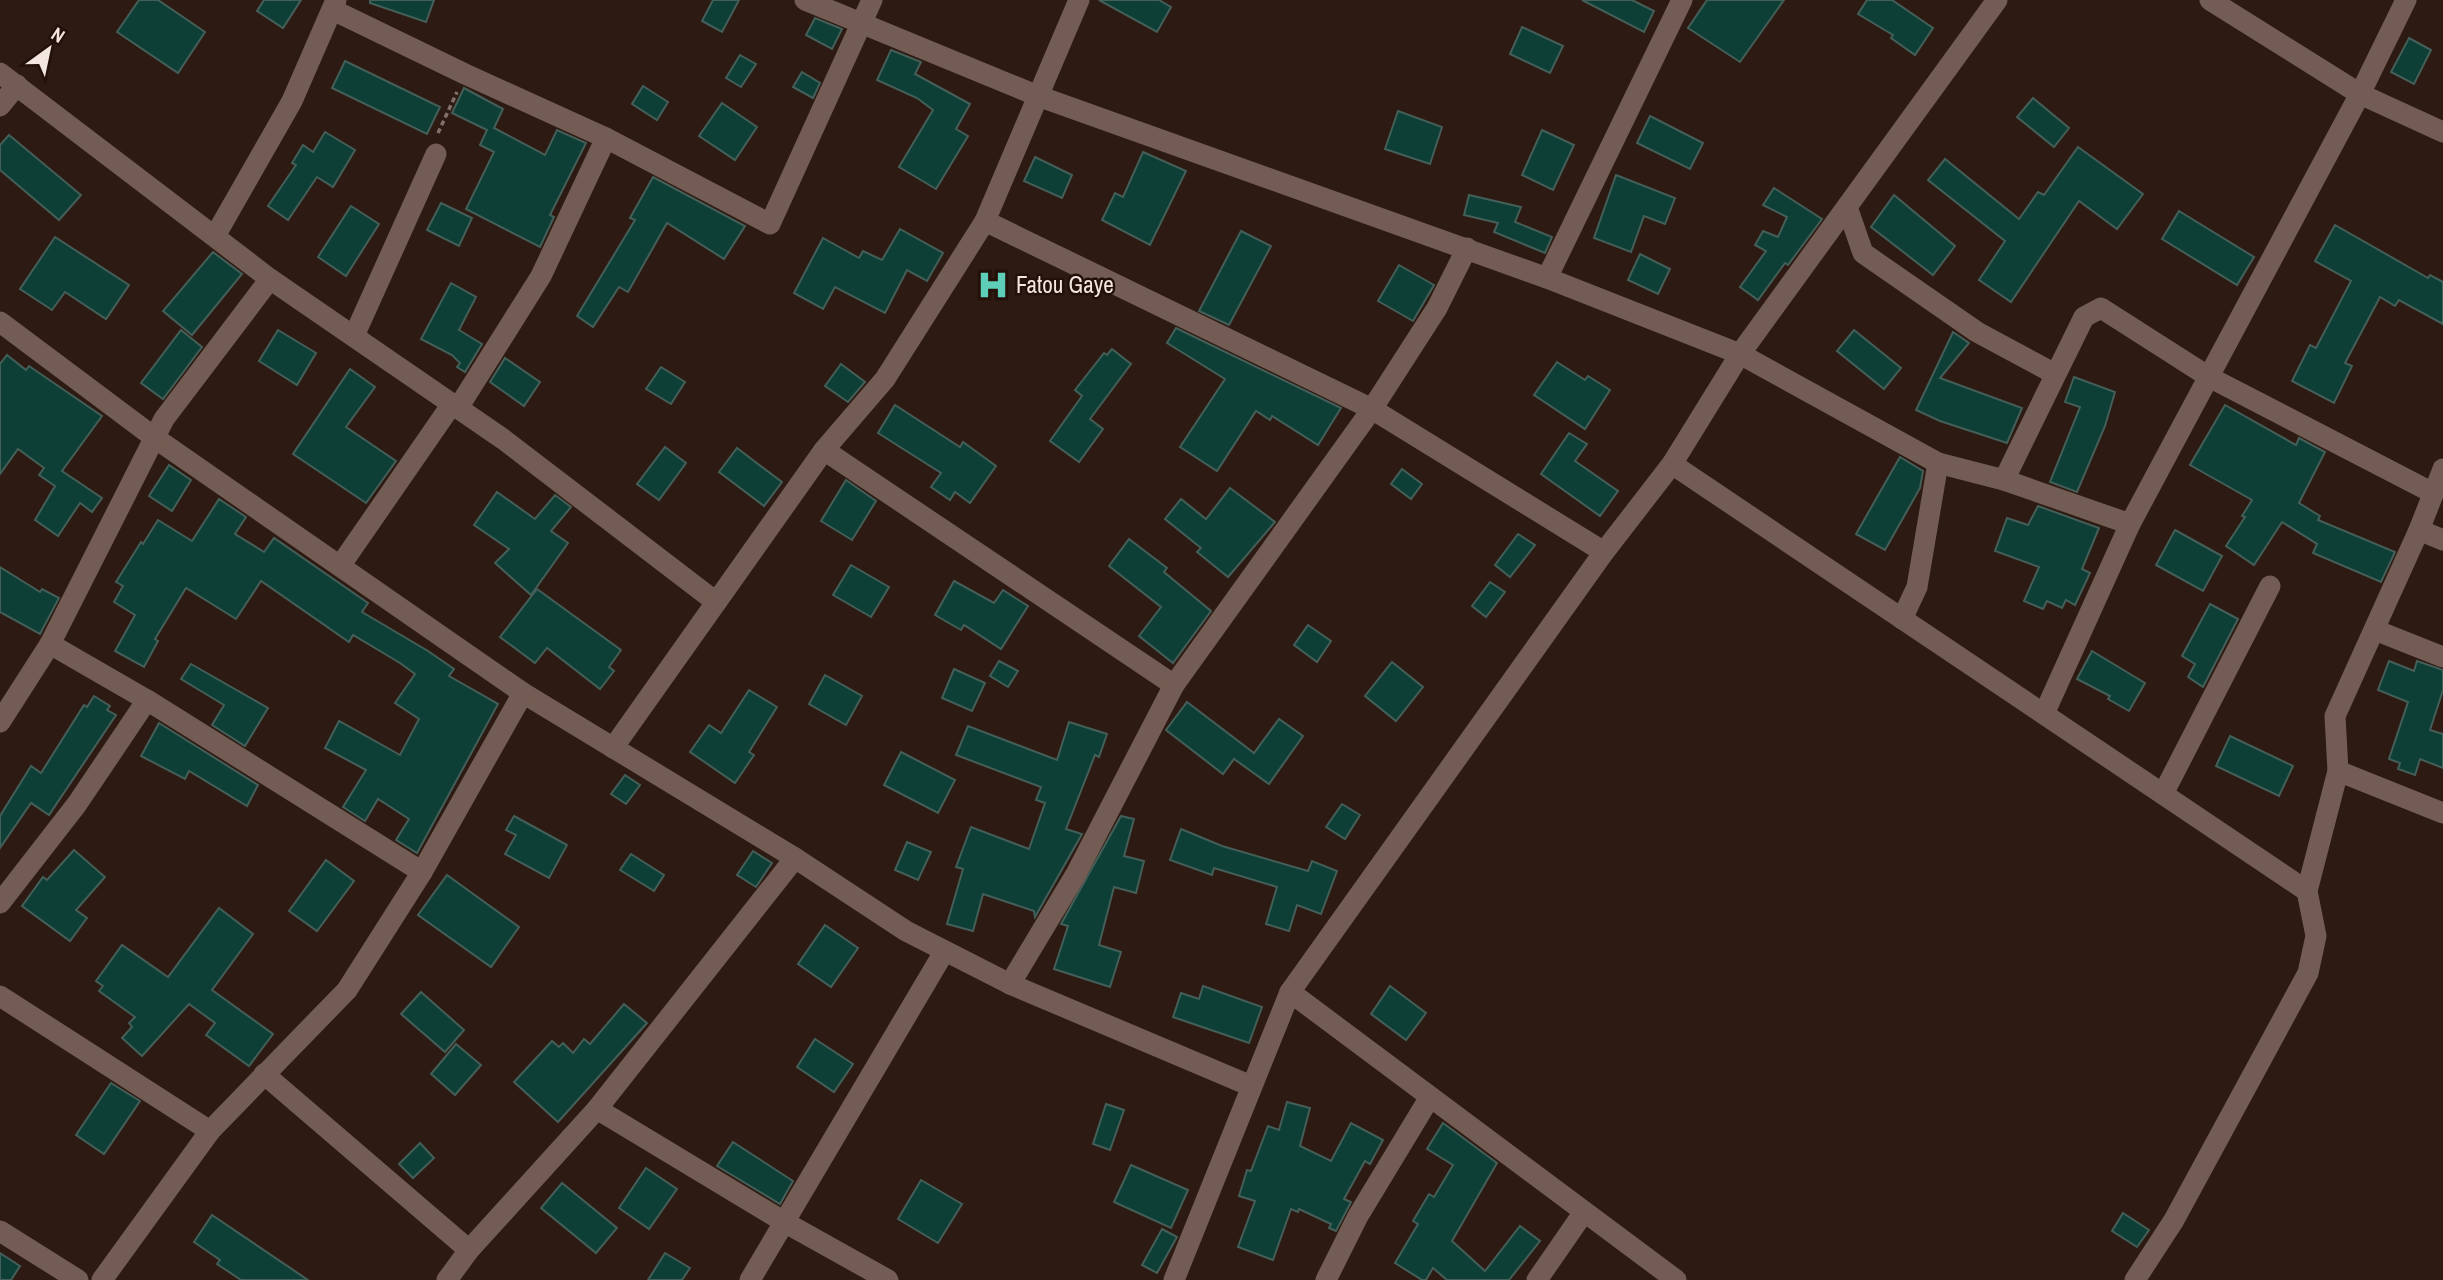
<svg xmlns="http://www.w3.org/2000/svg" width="2443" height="1280" font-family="'Archivo Narrow',sans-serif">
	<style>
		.building { fill: #0d3f36; stroke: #445e58; stroke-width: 2 }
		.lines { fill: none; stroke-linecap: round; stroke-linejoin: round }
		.path { stroke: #82716a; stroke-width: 3.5; stroke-dasharray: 5 3.5; stroke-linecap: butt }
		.minor { stroke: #735c53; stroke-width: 21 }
		.labels { text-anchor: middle; stroke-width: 5; stroke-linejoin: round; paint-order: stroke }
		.poi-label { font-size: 23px; fill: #f3e5df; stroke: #231109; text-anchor: start }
	</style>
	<rect width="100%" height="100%" fill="#2d1a12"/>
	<g class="building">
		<polygon points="139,0 158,0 205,32 178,73 117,32"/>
		<polygon points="264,0 301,0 283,28 257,11"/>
		<polygon points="370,0 434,0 426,22 370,3"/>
		<polygon points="713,0 739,0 722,32 702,21"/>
		<polygon points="1099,0 1159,0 1171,7 1157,32"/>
		<polygon points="1582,0 1632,0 1654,11 1644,32"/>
		<polygon points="1707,0 1784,0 1740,62 1688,28"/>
		<polygon points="1867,0 1892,0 1933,28 1915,55 1891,38 1893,35 1858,14"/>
		<polygon points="815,18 842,29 832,49 806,35"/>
		<polygon points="1522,27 1563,46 1550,73 1510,54"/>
		<polygon points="2409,38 2431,50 2414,84 2391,72"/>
		<polygon points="891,50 921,62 915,74 970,104 956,129 968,136 936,189 899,167 933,110 917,98 877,80"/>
		<polygon points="740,55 756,64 741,87 726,78"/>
		<polygon points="345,61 440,107 427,134 332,88"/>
		<polygon points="802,72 820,83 813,98 793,87"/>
		<polygon points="643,86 668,102 657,120 632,104"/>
		<polygon points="464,88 503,109 494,128 545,155 557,130 586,143 550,215 554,217 540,247 466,209 494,152 480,145 487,130 452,113"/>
		<polygon points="2033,98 2069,128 2054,147 2017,117"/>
		<polygon points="722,103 757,127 735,160 699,136"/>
		<polygon points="1398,111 1442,127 1430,164 1385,149"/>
		<polygon points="1650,116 1703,143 1690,169 1637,143"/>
		<polygon points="1542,130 1574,145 1553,190 1522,175"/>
		<polygon points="325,132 355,150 333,187 317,177 288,220 268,206 296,165 292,163 303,145 313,152"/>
		<polygon points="9,135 81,195 59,220 0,170 0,145"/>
		<polygon points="2078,147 2143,194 2117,229 2079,201 2011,302 1979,280 2005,241 1928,180 1945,159 2019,219 2038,192 2044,195"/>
		<polygon points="1143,152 1186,171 1150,245 1102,220 1115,193 1123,197"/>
		<polygon points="1035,157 1072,175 1062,198 1024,181"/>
		<polygon points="1616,175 1675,198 1665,224 1644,216 1631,252 1594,238"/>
		<polygon points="653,177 745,226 724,259 667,223 628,292 619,287 593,327 577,316 635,220 630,218"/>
		<polygon points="1774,188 1822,219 1788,265 1785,263 1758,300 1740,287 1766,251 1755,245 1763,231 1778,237 1787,217 1763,205"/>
		<polygon points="1469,195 1521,207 1515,222 1552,237 1545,253 1494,232 1498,223 1464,215"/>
		<polygon points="1894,195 1955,246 1933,275 1871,227"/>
		<polygon points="441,203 472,218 459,246 427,230"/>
		<polygon points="351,206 379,224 346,276 318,257"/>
		<polygon points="2179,211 2254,257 2237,285 2162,239"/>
		<polygon points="2335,225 2428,278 2430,275 2443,282 2443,324 2399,300 2395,306 2380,297 2345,363 2352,366 2334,403 2292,381 2310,345 2316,348 2351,281 2315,261"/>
		<polygon points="900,229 943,253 927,281 907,270 885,313 835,287 823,309 794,293 823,238 859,258 863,251 882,260"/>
		<polygon points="1241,231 1271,246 1229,325 1199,311"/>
		<polygon points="55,237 129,285 106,319 65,292 52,310 20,289"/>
		<polygon points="213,252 242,274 192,335 163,311"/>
		<polygon points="1640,254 1670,269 1658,294 1628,280"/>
		<polygon points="1399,265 1434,285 1413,321 1378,301"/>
		<polygon points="451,283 476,297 459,330 482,344 465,372 457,367 460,363 452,355 421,339"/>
		<polygon points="1176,328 1341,408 1318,445 1272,416 1270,420 1256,411 1217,471 1180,447 1225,379 1167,343"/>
		<polygon points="181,330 202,347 163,399 141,383"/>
		<polygon points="278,330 316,353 297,385 259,361"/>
		<polygon points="1854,330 1901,368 1884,389 1837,351"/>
		<polygon points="1953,332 1969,343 1940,378 2022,408 2007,443 1940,421 1916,410"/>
		<polygon points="1112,349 1131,364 1090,419 1103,429 1079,462 1050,441 1082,396 1075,390 1104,353 1107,355"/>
		<polygon points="7,355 26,370 29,366 102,416 62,471 102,498 92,512 80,503 58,536 35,520 55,486 39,475 44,468 18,449 0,474 0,364"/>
		<polygon points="505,358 540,382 524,406 490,382"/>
		<polygon points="1557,362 1585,380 1588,376 1610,390 1585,429 1534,395"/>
		<polygon points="841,364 865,382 848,402 825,386"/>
		<polygon points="661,367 685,382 671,404 646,389"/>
		<polygon points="350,369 375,387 346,427 396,461 366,503 293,454"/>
		<polygon points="2074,377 2115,392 2105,426 2077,492 2050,482 2080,407 2065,402"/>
		<polygon points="895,405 960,447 963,442 996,466 970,503 955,492 950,500 931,487 941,473 878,433"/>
		<polygon points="2225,405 2296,445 2299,438 2325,452 2299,503 2320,516 2318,520 2395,552 2381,582 2313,553 2317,544 2282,522 2254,565 2226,546 2245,517 2242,516 2252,500 2190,465"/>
		<polygon points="1569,433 1587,444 1575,461 1618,491 1600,516 1541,474"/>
		<polygon points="665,447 686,463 659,500 637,484"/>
		<polygon points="737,448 782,482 764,506 719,472"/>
		<polygon points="1900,457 1923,471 1920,488 1885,550 1856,534"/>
		<polygon points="169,465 191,480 172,511 149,496"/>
		<polygon points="1402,469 1422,484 1411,499 1391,484"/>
		<polygon points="846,480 876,501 852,540 821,521"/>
		<polygon points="1230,488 1275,522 1228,577 1197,552 1201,548 1165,519 1181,499 1206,519"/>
		<polygon points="497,492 535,519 555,495 571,507 551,531 568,543 531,595 495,563 509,549 474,525"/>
		<polygon points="219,499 246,517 235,534 264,552 274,538 368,603 362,612 428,651 454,669 449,676 498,704 417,853 396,840 409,819 378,799 365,821 343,807 366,770 325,748 339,721 400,755 419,719 395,703 415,674 400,663 353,635 349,642 261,581 236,619 186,588 155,639 158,641 144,667 115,651 135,615 114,602 123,586 116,582 141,542 143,544 158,520 192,541"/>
		<polygon points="2038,506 2099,528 2082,569 2090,573 2075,605 2066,600 2062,608 2047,601 2043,609 2024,601 2039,567 1995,551 2007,518 2028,525"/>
		<polygon points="2175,530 2222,556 2203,591 2156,565"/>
		<polygon points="1518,534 1535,545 1510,577 1495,565"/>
		<polygon points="1129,539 1167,568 1164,572 1211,611 1173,663 1139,636 1161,607 1109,566"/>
		<polygon points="851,565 889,587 871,617 833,595"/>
		<polygon points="0,567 40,592 42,589 59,598 40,634 0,612"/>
		<polygon points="954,581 994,603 1003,590 1028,606 1001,649 964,625 961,630 935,615"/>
		<polygon points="1490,582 1505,592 1486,617 1472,606"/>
		<polygon points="537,589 621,650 609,667 614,671 600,689 547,648 535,663 500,637"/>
		<polygon points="2210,604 2238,619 2203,687 2188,677 2195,664 2182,656"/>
		<polygon points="1308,625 1331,641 1317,662 1294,645"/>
		<polygon points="2092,651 2145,683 2129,711 2108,699 2110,696 2077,679"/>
		<polygon points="999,661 1018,671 1008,687 990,676"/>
		<polygon points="2389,661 2414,671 2417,661 2443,670 2443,690 2430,730 2443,734 2443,768 2420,759 2415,775 2398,769 2400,763 2389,759 2408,702 2378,690"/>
		<polygon points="1392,662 1423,687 1396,721 1365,696"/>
		<polygon points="191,664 268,708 245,746 212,725 224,705 181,679"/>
		<polygon points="954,669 985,683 972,711 942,698"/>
		<polygon points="825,675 862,696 846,725 809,704"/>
		<polygon points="749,690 777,707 749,752 754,755 735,783 690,752 709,725 721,733"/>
		<polygon points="94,696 110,706 107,710 116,715 49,815 31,803 0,848 0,816 31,766 41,773 84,705 87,707"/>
		<polygon points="1187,702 1254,753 1279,719 1303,736 1269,784 1234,759 1223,774 1166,730"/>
		<polygon points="1069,722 1107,734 1099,757 1095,755 1066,829 1082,834 1035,917 1034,911 983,894 973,931 947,924 963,869 956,867 971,827 1029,849 1045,803 1036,800 1041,787 956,755 968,726 1057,760"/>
		<polygon points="159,723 258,785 247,806 189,771 185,779 141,756"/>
		<polygon points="2230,736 2293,766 2279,796 2216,766"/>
		<polygon points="901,752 955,780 938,813 884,785"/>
		<polygon points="625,775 640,785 626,804 611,794"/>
		<polygon points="1342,804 1360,815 1345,839 1326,827"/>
		<polygon points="514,816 567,845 549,878 505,854 516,835 506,830"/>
		<polygon points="1121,816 1134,819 1124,856 1144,861 1136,893 1114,887 1099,945 1121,952 1110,987 1054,969 1068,926 1061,924"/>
		<polygon points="1181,829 1222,846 1308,871 1312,861 1337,871 1321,914 1297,905 1289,931 1266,924 1277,887 1214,868 1212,875 1170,860"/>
		<polygon points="907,842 931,852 918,880 895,870"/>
		<polygon points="74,850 105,877 76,910 87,918 70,941 22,906 43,877 47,880"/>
		<polygon points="753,851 772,863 756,887 737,875"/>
		<polygon points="631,854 664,875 654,891 620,870"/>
		<polygon points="326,860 354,881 317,931 289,911"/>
		<polygon points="447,875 519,927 491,967 418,915"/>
		<polygon points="219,908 253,934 212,990 273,1034 249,1066 206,1035 215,1023 189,1004 142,1056 122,1038 132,1027 129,1023 135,1017 99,991 103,986 96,981 122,945 168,977"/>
		<polygon points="825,925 858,948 831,987 798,964"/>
		<polygon points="1203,986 1262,1007 1249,1043 1173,1017 1181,993 1199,999"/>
		<polygon points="1390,986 1426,1013 1406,1040 1371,1014"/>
		<polygon points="421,992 464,1030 445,1052 401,1014"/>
		<polygon points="624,1004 647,1023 558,1122 514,1082 552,1041 559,1047 563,1043 573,1053 584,1039 590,1044"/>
		<polygon points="815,1039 853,1064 834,1092 797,1067"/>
		<polygon points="456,1044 481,1065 455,1095 431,1074"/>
		<polygon points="111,1083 140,1101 104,1154 76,1135"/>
		<polygon points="1287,1102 1310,1108 1300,1146 1331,1161 1351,1123 1383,1140 1370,1164 1365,1161 1344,1199 1351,1202 1336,1231 1329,1228 1331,1224 1299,1209 1298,1212 1291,1209 1273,1260 1238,1247 1255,1201 1239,1196 1247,1170 1251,1171 1268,1126 1279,1130"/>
		<polygon points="1106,1104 1124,1110 1110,1150 1093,1144"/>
		<polygon points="1443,1123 1497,1163 1452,1241 1485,1271 1520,1226 1540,1241 1509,1280 1447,1280 1433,1268 1426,1280 1422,1280 1395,1263 1418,1224 1413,1221 1429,1194 1434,1197 1453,1165 1427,1149"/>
		<polygon points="733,1142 793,1181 780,1204 717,1166"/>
		<polygon points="420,1143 434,1158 413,1178 399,1164"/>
		<polygon points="1131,1165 1188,1190 1171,1228 1114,1202"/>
		<polygon points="646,1168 677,1189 649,1229 619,1208"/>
		<polygon points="921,1180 962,1204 938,1243 898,1219"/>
		<polygon points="562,1183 617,1228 596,1253 541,1208"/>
		<polygon points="2123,1213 2149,1230 2137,1247 2112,1231"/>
		<polygon points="212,1215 308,1280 241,1280 217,1264 220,1260 194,1242"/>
		<polygon points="1162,1229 1177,1237 1157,1273 1142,1265"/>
		<polygon points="0,1253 20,1266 11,1280 0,1280"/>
		<polygon points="665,1253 690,1268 682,1280 648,1280"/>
	</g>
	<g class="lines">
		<polyline class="path" points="438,133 457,92"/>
		<g class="minor">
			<polyline points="805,0 1038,96 1547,278 1740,354 1938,463 2004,480 2130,524"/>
			<polyline points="2210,0 2360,94 2443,132"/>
			<polyline points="333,10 465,74 606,138 770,224 872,0"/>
			<polyline points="0,73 270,279 503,439 716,602"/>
			<polyline points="0,106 17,85"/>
			<polyline points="1847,207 1863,253 1977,332 2055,374"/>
			<polyline points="985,221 1372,409 1604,552"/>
			<polyline points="215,236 292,101 336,0"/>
			<polyline points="1547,278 1682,0"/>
			<polyline points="0,322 155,438 523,693 795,858 906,931 1010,984 1251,1086"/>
			<polyline points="354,336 436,154"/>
			<polyline points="458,408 541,276 606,138"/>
			<polyline points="824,450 1174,685"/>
			<polyline points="1672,464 2307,891"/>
			<polyline points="2004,480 2084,317 2101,308 2209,377 2433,493"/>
			<polyline points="2419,530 2443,540"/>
			<polyline points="340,566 452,404"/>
			<polyline points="1902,619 1917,587 1938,463"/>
			<polyline points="2375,630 2443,657"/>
			<polyline points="50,644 147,700 422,872"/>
			<polyline points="2044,714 2130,524 2360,94 2406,0"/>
			<polyline points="0,722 50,644 164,419 270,279"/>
			<polyline points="613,748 824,450 885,379 985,221 1079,0"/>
			<polyline points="2338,771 2443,813"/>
			<polyline points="2163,794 2270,586"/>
			<polyline points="0,903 77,804 147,700"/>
			<polyline points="1010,984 1076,874 1174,685 1372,409 1437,308 1467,248"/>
			<polyline points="1290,992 1676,1280"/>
			<polyline points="0,996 210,1131"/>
			<polyline points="264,1074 469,1250"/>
			<polyline points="597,1109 786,1223 888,1280"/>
			<polyline points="0,1231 78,1280"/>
			<polyline points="102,1280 210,1131 347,990 422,872 523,693"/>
			<polyline points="447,1280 469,1250 597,1109 795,858"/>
			<polyline points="750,1280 944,952"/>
			<polyline points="1174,1280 1290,992 1604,552 1672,464 1740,354 1997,0"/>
			<polyline points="1326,1280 1358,1216 1430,1097"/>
			<polyline points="1537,1280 1584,1212"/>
			<polyline points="2135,1280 2174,1220 2308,973 2316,936 2307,891 2338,771 2335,716 2419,530 2443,469"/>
		</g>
	</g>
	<defs>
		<symbol id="hospital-bare" viewBox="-9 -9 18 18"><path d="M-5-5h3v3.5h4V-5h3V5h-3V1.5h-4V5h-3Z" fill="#5eceb8" stroke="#231109" stroke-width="2.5" paint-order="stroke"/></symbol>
	</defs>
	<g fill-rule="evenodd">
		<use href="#hospital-bare" x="971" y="263" width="44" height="44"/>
	</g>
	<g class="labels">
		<g class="poi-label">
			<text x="1016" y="293">Fatou Gaye</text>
		</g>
	</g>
	<g transform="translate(49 49) rotate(33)" stroke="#231109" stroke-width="5" paint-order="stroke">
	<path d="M0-5L12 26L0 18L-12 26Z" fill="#f3e5df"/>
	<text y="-10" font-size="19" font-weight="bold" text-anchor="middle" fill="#f3e5df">N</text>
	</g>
</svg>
